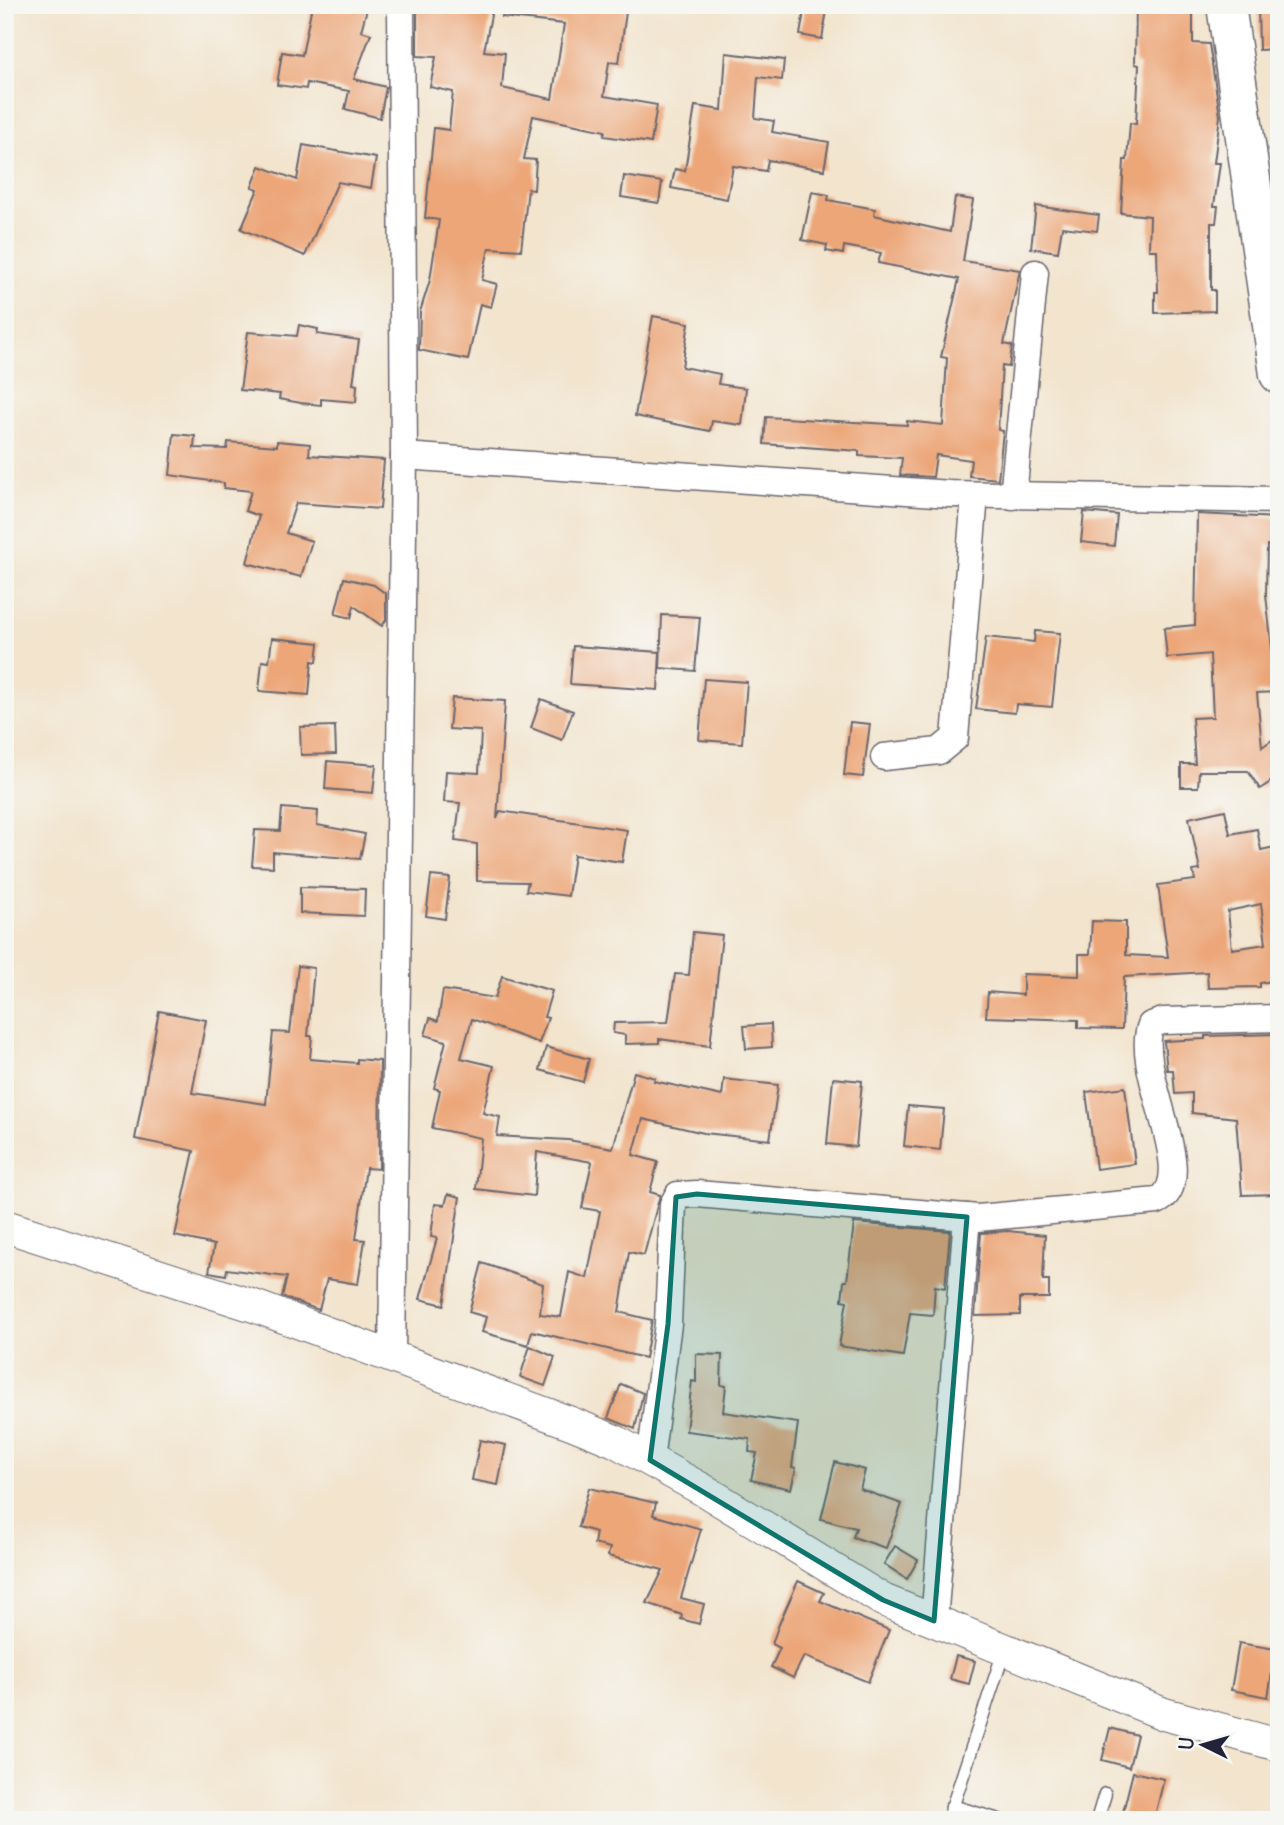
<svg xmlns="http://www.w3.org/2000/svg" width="1284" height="1825" font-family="Delius,sans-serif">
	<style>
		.building { fill: #eca678; fill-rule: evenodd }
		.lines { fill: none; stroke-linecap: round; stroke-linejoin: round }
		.service-casing { stroke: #6b666e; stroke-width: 15 }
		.minor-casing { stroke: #6b666e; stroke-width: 29 }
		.tertiary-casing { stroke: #6b666e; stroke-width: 34 }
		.primary-casing { stroke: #6b666e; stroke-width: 41 }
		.service { stroke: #fff; stroke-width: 12 }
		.minor { stroke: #fff; stroke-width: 26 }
		.tertiary { stroke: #fff; stroke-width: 32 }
		.primary { stroke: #fff; stroke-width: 38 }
		.marked { fill: #0f766e; fill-opacity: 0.2; stroke: #0f766e; stroke-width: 5; stroke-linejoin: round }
	</style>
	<rect width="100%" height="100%" fill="#f6f6f2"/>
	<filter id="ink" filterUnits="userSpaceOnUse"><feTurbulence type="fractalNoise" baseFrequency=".0143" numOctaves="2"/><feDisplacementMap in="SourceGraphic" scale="14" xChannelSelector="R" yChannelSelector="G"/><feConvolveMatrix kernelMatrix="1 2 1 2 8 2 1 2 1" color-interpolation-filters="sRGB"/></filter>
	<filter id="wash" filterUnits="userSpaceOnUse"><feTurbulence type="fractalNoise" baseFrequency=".00686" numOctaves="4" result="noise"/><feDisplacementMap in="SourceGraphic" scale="28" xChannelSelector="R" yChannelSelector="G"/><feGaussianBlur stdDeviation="1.57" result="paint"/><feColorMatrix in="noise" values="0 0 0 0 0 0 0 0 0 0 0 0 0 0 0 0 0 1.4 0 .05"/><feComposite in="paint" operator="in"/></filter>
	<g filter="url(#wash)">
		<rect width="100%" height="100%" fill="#f2e4cd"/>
		<g id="blocks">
			<g class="building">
				<polygon points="312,5 368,5 361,31 371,34 354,79 386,87 380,118 345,109 349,91 307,83 306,89 277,85 282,52 302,55"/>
				<polygon points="417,5 493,5 484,51 505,53 502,88 552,99 564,24 502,17 503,5 627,5 619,63 609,62 604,96 657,105 651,143 604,136 605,131 533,116 524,159 536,160 534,190 528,189 521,250 489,248 482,280 497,284 491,307 480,304 468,360 419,350 420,312 430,280 439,220 425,218 434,128 449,130 453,92 430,87 436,57 417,56"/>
				<polygon points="805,5 828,5 822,39 800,35"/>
				<polygon points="1136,5 1193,5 1193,43 1209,44 1220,116 1214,163 1220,163 1214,206 1218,206 1216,223 1211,223 1211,290 1215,290 1215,311 1155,313 1155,292 1158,292 1157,250 1149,250 1150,216 1121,213 1124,160 1127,160 1130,123 1136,124 1139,65 1135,64"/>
				<polygon points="1258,5 1279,5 1279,49 1259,50"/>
				<polygon points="726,53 784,60 782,80 758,77 755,118 774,121 772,132 829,142 824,170 768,160 766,171 733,166 727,199 671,188 675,169 685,171 695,106 722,110"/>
				<polygon points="303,145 376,158 371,188 338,182 305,256 241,229 258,189 252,187 260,166 297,180"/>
				<polygon points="624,176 662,182 659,203 621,197"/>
				<polygon points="812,192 829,195 828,200 875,209 874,215 950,232 955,197 973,200 963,261 1020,270 1004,344 1012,346 1009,367 1002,366 998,430 1003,431 998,479 969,476 971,460 936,455 933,477 900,475 902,458 859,456 859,451 764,444 766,417 907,425 907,421 943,425 947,358 941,357 959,279 878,263 881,253 844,246 843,254 826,251 827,245 802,240"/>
				<polygon points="1036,206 1099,215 1097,231 1062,227 1058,252 1031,248"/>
				<polygon points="653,316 689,323 682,367 720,374 718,384 746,388 742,425 712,421 710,431 635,416"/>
				<polygon points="299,325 318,329 317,334 359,340 353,384 357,385 356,402 321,399 321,405 301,403 279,399 280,394 240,390 248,332 297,336"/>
				<polygon points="174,434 195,436 194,448 227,449 228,442 277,446 277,441 310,444 309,455 384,460 380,509 296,503 286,533 312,541 301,577 247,563 259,516 245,511 251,491 224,488 224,483 170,475"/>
				<polygon points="1084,512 1117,515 1114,546 1081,542"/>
				<polygon points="1197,514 1278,518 1276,546 1267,545 1266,595 1277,692 1257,693 1262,747 1279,735 1279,776 1260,789 1248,771 1199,771 1198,787 1181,787 1181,764 1195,764 1192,718 1213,717 1210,654 1167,658 1164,628 1195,625"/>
				<polygon points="344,578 374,585 386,594 386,620 382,626 354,606 351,618 335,614"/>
				<polygon points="662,615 700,617 695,671 660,668"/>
				<polygon points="1035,631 1060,633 1052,707 1016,704 1015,713 976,709 986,637 1034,642"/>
				<polygon points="272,638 319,643 317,662 312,661 309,695 259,691 262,661 269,662"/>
				<polygon points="573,646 660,652 658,690 570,684"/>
				<polygon points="704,679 747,682 742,743 699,740"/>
				<polygon points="452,698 505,701 497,819 500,811 627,830 622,862 574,855 568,896 526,891 528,882 477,881 477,844 455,841 460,803 444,802 446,771 479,773 481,731 449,729"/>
				<polygon points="541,699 573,711 562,740 531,728"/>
				<polygon points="850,722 870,724 863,777 844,775"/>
				<polygon points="335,726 336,754 301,755 300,727"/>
				<polygon points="327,761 376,765 373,793 325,789"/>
				<polygon points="282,808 318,811 317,825 365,834 360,859 273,852 273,867 252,866 255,830 280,831"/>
				<path d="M1225,810L1230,834L1257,829L1261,850L1279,846V980L1260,983V987L1208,988L1207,972L1124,977L1122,1029L1078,1028V1020L986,1017L988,992L1023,995V974L1079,976V954H1090L1092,921L1126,922V955L1168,957L1158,885L1195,880L1193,871L1200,870L1189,818ZM1261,904L1266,944L1232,949L1228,911Z"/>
				<polygon points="431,876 450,878 445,919 426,916"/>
				<polygon points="300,887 365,889 364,916 300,913"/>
				<polygon points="693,932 722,935 710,1046 659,1039 659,1043 625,1044 625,1035 613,1033 614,1023 668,1022 675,974 689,975"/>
				<polygon points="298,966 314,968 308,1036 312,1036 310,1059 357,1063 357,1059 380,1061 379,1169 366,1168 356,1239 365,1240 358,1284 327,1279 319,1310 282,1297 287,1277 227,1269 226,1275 209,1272 214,1245 175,1236 194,1151 135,1139 159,1011 206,1020 192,1093 266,1104 273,1032 290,1033"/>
				<polygon points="502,976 552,991 544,1017 548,1018 539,1043 472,1019 461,1058 494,1066 483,1113 500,1117 497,1136 568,1140 613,1148 634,1072 655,1078 654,1081 722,1096 724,1079 778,1085 770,1140 704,1133 643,1119 633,1155 658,1162 650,1192 660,1195 644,1255 629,1252 619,1312 652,1320 645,1358 532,1331 528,1345 482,1332 486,1317 469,1312 482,1263 543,1284 540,1314 561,1317 569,1272 587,1278 600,1211 582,1208 592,1162 537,1152 534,1196 476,1189 481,1138 432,1128 440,1090 434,1088 446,1041 425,1035 430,1018 438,1021 443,990 495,998"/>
				<polygon points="771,1024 772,1047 746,1049 744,1026"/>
				<polygon points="1279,1034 1279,1194 1242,1195 1236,1118 1192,1113 1192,1093 1175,1094 1173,1070 1167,1070 1164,1041 1205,1039 1205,1036"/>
				<polygon points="546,1047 589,1059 583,1082 540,1070"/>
				<polygon points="833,1078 862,1081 856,1147 827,1144"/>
				<polygon points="1125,1087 1135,1164 1096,1169 1086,1092"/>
				<polygon points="908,1106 944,1109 940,1150 904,1146"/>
				<polygon points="448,1194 460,1197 444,1305 420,1299 437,1238 431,1237 435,1204 445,1205"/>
				<polygon points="854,1223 950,1231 945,1288 935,1286 933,1315 910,1313 903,1356 839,1346 847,1301 842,1300 844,1281 847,1281"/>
				<polygon points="1008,1231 1045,1235 1043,1280 1049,1280 1049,1298 1020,1298 1020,1315 975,1316 981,1233"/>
				<polygon points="530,1346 555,1357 545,1386 520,1377"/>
				<polygon points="696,1354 722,1355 721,1385 726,1386 723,1412 798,1423 792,1467 796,1468 791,1489 751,1480 757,1453 749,1452 750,1439 686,1431 692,1381 696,1382"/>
				<polygon points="621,1384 643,1393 635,1429 608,1418"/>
				<polygon points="480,1440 506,1445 498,1485 472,1480"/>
				<polygon points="835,1462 865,1470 860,1489 902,1504 886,1548 853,1537 856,1528 821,1519"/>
				<polygon points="589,1488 656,1503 653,1515 701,1529 681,1598 704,1604 699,1624 681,1619 682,1615 647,1603 663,1570 608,1556 610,1548 594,1544 596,1532 578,1527"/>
				<polygon points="895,1546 918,1560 907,1579 884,1564"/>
				<polygon points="798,1581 824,1593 820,1601 889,1630 868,1682 804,1656 793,1678 771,1667 780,1648 772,1644 779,1624"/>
				<polygon points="1239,1643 1276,1649 1268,1697 1231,1690"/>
				<polygon points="956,1656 975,1661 969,1684 950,1679"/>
				<polygon points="1110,1728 1137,1735 1129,1767 1102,1760"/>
				<polygon points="1133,1772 1164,1779 1154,1820 1121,1820"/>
			</g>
		</g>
	</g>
	<g filter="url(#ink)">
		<use href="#blocks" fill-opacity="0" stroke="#6b666e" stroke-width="2"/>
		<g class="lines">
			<defs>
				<g id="service">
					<polyline points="952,1806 999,1820"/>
					<polyline points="948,1820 1004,1651"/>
					<polyline points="1097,1820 1105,1794"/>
				</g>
				<g id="minor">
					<polyline points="404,456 950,494 1279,500"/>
					<polyline points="1013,496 1035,273"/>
					<polyline points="884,757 939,751 955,738 975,495"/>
					<polyline points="392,1356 404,456 401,5"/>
					<path d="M650,1460L668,1324L673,1204L678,1195L697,1194L978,1218L1157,1201C1203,1179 1132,1070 1151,1025L1163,1021L1279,1018"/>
					<polyline points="934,1621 967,1217"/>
				</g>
				<polyline id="tertiary" points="5,1226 254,1306 571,1423 615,1441 707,1492 883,1600 1164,1714 1279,1745"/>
				<polyline id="primary" points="1226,5 1279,374"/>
			</defs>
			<use href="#service" class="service-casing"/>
			<use href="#minor" class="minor-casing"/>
			<use href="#tertiary" class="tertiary-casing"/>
			<use href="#primary" class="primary-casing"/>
			<use href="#service" class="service"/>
			<use href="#minor" class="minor"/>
			<use href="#tertiary" class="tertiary"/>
			<use href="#primary" class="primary"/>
		</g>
	</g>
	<path class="marked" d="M697,1194L967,1217L934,1621L883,1600L650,1460L668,1324L676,1197Z"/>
	<rect width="1284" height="1825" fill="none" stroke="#f6f6f2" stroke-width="28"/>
	<g transform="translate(1203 1745) rotate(275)" stroke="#f6f6f2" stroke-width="5" paint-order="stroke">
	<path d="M0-5L12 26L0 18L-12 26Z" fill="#22223b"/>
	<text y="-10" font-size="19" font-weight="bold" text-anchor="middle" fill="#22223b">U</text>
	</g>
</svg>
